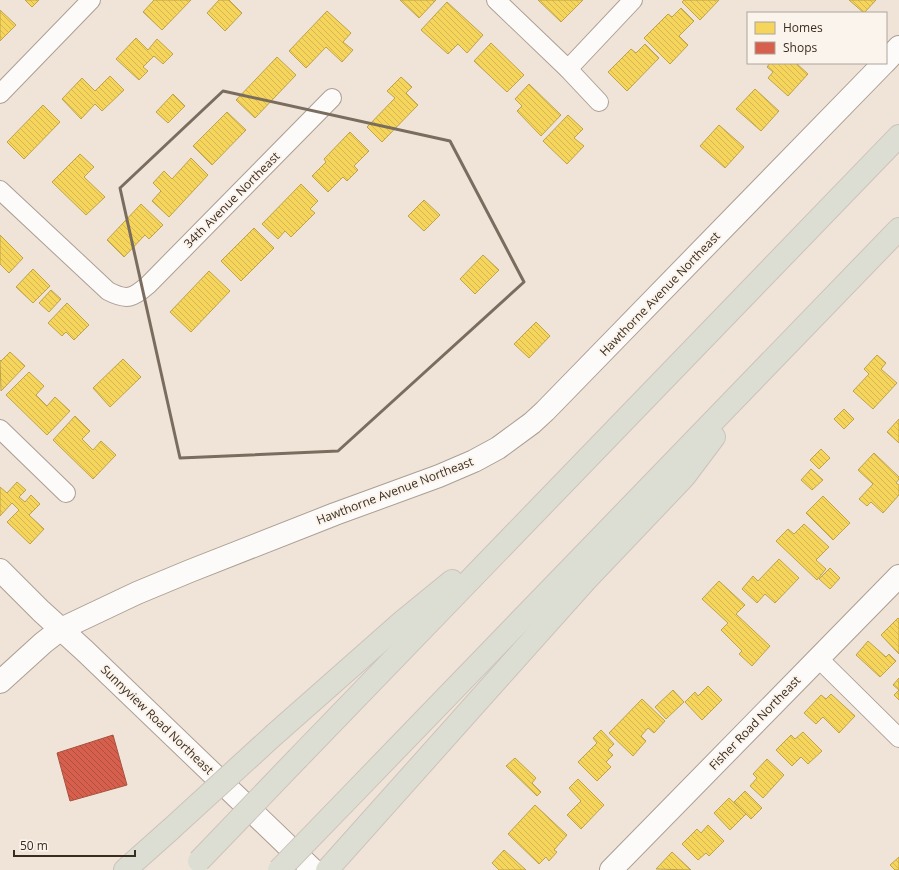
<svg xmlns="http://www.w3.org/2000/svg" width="899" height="870" font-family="'Open Sans',sans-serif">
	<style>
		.homes { fill: url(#homes-back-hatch); stroke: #bea349 }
		.shops { fill: url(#shops-back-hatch); stroke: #a8513f }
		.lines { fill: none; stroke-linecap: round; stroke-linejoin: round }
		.minor-casing { stroke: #ab9f93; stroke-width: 20 }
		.tertiary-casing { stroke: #ab9f93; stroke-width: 24 }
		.secondary-casing { stroke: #ab9f93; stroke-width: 24 }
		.motorway-casing { stroke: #cbc3bb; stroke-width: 24 }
		.minor { stroke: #fdfbf9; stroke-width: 18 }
		.tertiary { stroke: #fdfbf9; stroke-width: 22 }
		.secondary { stroke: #fdfbf9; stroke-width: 22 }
		.motorway { stroke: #dcded3; stroke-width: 22 }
		.motorway-bridge-casing { stroke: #cbc3bb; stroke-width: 24; stroke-linecap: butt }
		.motorway-bridge { stroke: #dcded3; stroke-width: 22 }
		.marked { fill: none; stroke: #7a6d5f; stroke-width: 3; stroke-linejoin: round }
		.labels { text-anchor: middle; stroke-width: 4; stroke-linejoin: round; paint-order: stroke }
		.street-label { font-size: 12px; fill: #3b2d1e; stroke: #fbf4ed }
	</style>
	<defs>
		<pattern id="homes-back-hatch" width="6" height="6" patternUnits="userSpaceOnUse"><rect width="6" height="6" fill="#f6d55c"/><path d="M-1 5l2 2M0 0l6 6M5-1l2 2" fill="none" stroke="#d4b750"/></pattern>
		<pattern id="shops-back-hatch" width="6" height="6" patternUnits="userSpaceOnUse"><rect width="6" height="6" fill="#d6604d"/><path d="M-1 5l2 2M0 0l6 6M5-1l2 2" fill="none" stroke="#af503f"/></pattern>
	</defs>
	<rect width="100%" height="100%" fill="#f0e4d8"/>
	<g class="homes">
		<polygon points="25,0 39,0 32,7"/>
		<polygon points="154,0 191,0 162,30 143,12"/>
		<polygon points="219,0 229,0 242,13 225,31 207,13"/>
		<polygon points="400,0 436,0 419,18"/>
		<polygon points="538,0 583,0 561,22"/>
		<polygon points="684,0 719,0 700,20 682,2"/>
		<polygon points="849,0 876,0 864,13"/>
		<polygon points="447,2 483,35 467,53 458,44 448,54 421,30"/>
		<polygon points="681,8 694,21 679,36 688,45 670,64 644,38 668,14 672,17"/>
		<polygon points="0,10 16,25 0,41"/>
		<polygon points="327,11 351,33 343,42 353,50 342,62 326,47 306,68 289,51"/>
		<polygon points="136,38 148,50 157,39 173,54 163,64 154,56 143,67 148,71 139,80 116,59"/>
		<polygon points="491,43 524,75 507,92 474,61"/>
		<polygon points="645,44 659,58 627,91 608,72 631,49 636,53"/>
		<polygon points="277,57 296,75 255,118 236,100"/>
		<polygon points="770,63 796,63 808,74 788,96 768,78 773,72 767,67"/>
		<polygon points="110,76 124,90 102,111 95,104 81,119 62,99 82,78 95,91"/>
		<polygon points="401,77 412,87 406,93 418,105 382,142 367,127 395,98 387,91"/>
		<polygon points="529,84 561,115 541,136 517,111 522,106 515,99"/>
		<polygon points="755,89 779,111 761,131 736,109"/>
		<polygon points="173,94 185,106 168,123 156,112"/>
		<polygon points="43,105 60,122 24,159 7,142"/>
		<polygon points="227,112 246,130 212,165 193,146"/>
		<polygon points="568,115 583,129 574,138 584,146 567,164 543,141"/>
		<polygon points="719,125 744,147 725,168 700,146"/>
		<polygon points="350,132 369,151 354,166 358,170 347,181 343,177 328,192 312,176 326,162 324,159"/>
		<polygon points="80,154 94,167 84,177 105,197 86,215 52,182"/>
		<polygon points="191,158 208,175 169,217 152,201 161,191 153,183 164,171 172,179"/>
		<polygon points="301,184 318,201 310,209 315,213 291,237 285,231 278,239 262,224"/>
		<polygon points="424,200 440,215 424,231 408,216"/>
		<polygon points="141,204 163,225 149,239 145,235 124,257 107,240"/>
		<polygon points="254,228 274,248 241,281 221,261"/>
		<polygon points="0,235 23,258 9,273 0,264"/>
		<polygon points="483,255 499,270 475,294 460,279"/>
		<polygon points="33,269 50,286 33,303 16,287"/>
		<polygon points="209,271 230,291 191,332 170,312"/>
		<polygon points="51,290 61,299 49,312 39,303"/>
		<polygon points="67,303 89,325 74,340 66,332 62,336 48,323"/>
		<polygon points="536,322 550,336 529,358 514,344"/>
		<polygon points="10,352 25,366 1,391 0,360 1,361"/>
		<polygon points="877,355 886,363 881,369 897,383 873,409 853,391 869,374 864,369"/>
		<polygon points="123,359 141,377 110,407 93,388"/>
		<polygon points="29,372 44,386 36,395 47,406 55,397 70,411 47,435 6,395"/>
		<polygon points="844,409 854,419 844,429 834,419"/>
		<polygon points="75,416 90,431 82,439 93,450 101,441 116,455 93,479 53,440"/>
		<polygon points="899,419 899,443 887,432"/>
		<polygon points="821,449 830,458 819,469 810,460"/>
		<polygon points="874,453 899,477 899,479 896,483 899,485 899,495 883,513 871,502 867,506 859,499 873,484 858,470"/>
		<polygon points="811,469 823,480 812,490 801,480"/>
		<polygon points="17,482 26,490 19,497 25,502 31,495 40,504 29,515 44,529 30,544 7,522 19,510 12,503 0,516 0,487 7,493"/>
		<polygon points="823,496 850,523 833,540 806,513"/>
		<polygon points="804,524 829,547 816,560 826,569 817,580 776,541 788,529 794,534"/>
		<polygon points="779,559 799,578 775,603 765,594 757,603 742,589 753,576 758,581"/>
		<polygon points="830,568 840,578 830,589 819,579"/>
		<polygon points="719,581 745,605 736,614 770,646 752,666 739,654 742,651 721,630 728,623 702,599"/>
		<polygon points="898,618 899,619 899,654 881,635"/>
		<polygon points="868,641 886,657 889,654 896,661 880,677 856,655"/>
		<polygon points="899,678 899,700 894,695 899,690 893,685"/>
		<polygon points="708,686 722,700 702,720 685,702 695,692 698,696"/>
		<polygon points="673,690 684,702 666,719 655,707"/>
		<polygon points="831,694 855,716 839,733 823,717 816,724 804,713 821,695 826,699"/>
		<polygon points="642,699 665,721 654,733 648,728 641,736 646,741 633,756 609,733"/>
		<polygon points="601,730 614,744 608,750 613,755 606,762 611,767 597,781 578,762 597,743 593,738"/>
		<polygon points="803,732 822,751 808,764 801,757 792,766 776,750 791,735 795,739"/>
		<polygon points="515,758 536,778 532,783 541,792 537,796 506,766"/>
		<polygon points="767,759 784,775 763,798 750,786 757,778 753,774"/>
		<polygon points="578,779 604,805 581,829 567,815 581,801 569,788"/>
		<polygon points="745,791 762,808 751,819 734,802"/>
		<polygon points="729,798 746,814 730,830 714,813"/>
		<polygon points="535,805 567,835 554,850 557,852 549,861 546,857 539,864 508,834"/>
		<polygon points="708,825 724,841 709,856 706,853 698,860 682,844 697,829 701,833"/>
		<polygon points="504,850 526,870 499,870 492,863"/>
		<polygon points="672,852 691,870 656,869"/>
		<polygon points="899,857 899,870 895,870 890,865"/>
	</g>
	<polygon class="shops" points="113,735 127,785 70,801 57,753"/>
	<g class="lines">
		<defs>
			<g id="minor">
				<polyline points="496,0 568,69 599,102"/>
				<polyline points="568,69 633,0"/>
				<polyline points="0,94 91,0"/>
				<path d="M0,190L108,291C127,301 133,298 148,285L332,98"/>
				<polyline points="0,429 66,493"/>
				<polyline points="818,658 899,738"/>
			</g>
			<polyline id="tertiary" points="611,870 899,576"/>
			<g id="secondary">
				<polyline points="886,61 899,47"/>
				<polyline points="0,570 41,611 85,651 313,870"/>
				<polyline points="0,682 43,643 61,629 137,593 190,571 335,514 439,476 474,461 498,448 532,423 545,411 884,63"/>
			</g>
			<g id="motorway">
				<polyline points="275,734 403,621 452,581"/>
				<polyline points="298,758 899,136"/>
				<polyline points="344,803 899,229"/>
				<polyline points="125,870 171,829"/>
				<polyline points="327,870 586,580 684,477 714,437"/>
			</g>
		</defs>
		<use href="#minor" class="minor-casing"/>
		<use href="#tertiary" class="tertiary-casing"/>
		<use href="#secondary" class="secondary-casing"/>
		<use href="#motorway" class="motorway-casing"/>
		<use href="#minor" class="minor"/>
		<use href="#tertiary" class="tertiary"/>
		<use href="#secondary" class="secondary"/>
		<use href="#motorway" class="motorway"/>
		<defs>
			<g id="motorway-bridge">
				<polyline points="171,829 275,734"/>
				<polyline points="199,861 298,758"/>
				<polyline points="279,870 344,803"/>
			</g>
		</defs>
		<use href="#motorway-bridge" class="motorway-bridge-casing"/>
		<use href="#motorway-bridge" class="motorway-bridge"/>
	</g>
	<path class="marked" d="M223,91L450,141L524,282L338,451L180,458L120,188Z"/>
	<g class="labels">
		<g class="street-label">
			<text transform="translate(232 200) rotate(-45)" y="4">34th Avenue Northeast</text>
			<text transform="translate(660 294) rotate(-46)" y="4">Hawthorne Avenue Northeast</text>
			<text transform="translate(395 491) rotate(-21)" y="4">Hawthorne Avenue Northeast</text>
			<text transform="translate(157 720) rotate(44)" y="4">Sunnyview Road Northeast</text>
			<text transform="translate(755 723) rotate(-46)" y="4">Fisher Road Northeast</text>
		</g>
	</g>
	<rect x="747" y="12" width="140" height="52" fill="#fbf4ed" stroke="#aea49a"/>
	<rect x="755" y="22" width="20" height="12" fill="#f6d55c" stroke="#aea49a"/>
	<text x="783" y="32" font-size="12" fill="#3b2d1e">Homes</text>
	<rect x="755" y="42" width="20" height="12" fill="#d6604d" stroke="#aea49a"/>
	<text x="783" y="52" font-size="12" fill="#3b2d1e">Shops</text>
	<path d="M14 850v6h121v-6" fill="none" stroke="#3b2d1e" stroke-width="2"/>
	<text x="20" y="850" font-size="12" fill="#3b2d1e" stroke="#fbf4ed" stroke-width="3" paint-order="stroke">50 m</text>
</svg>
